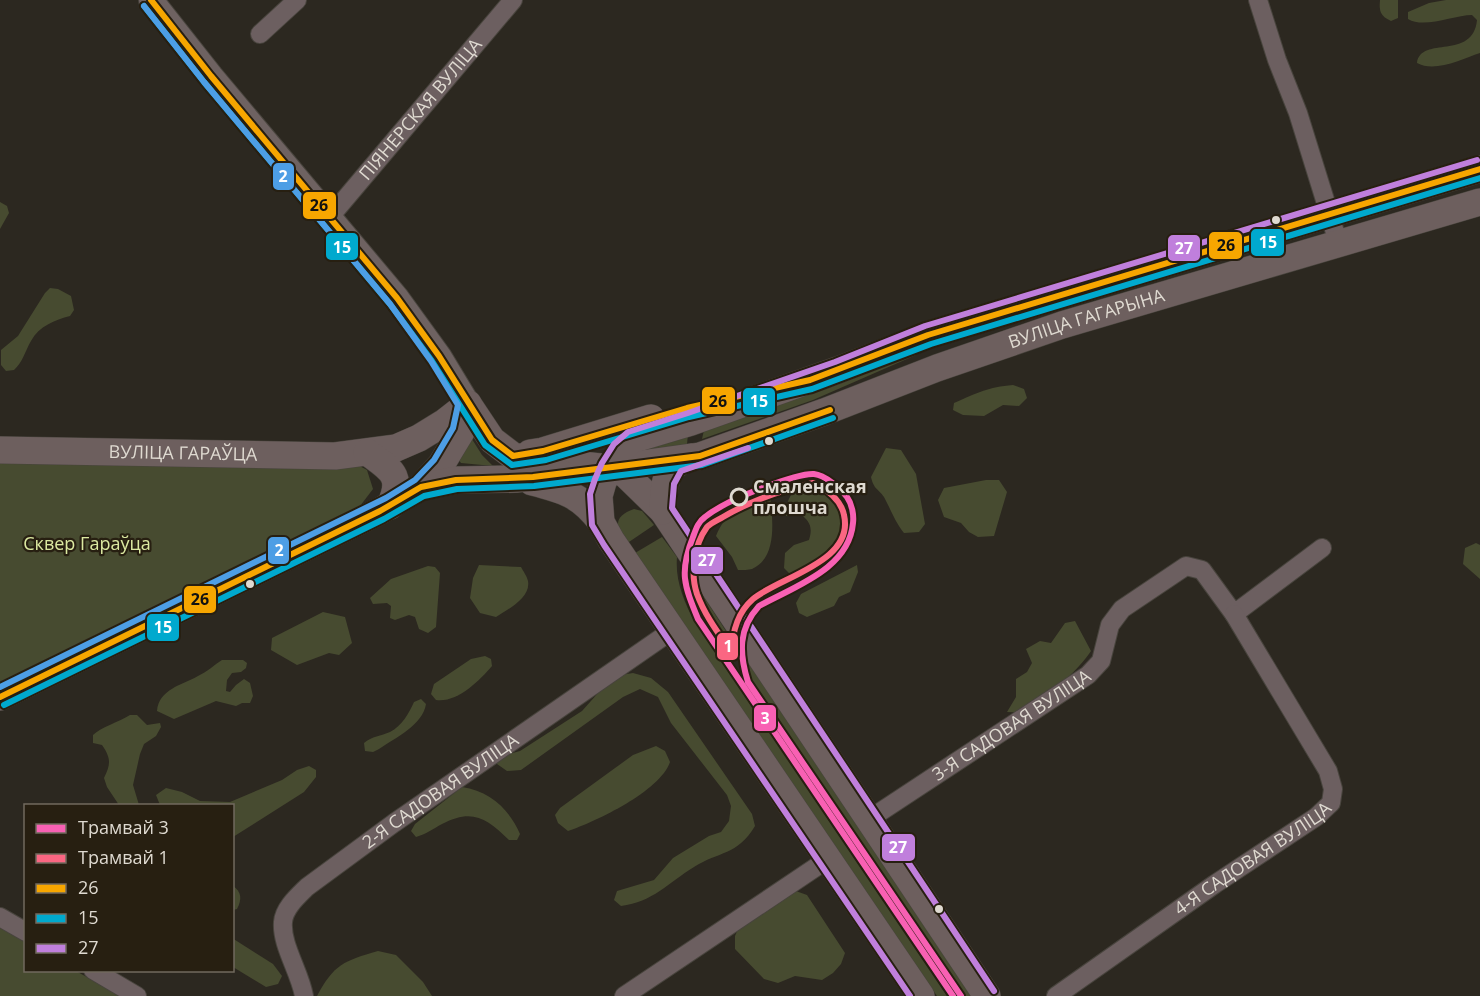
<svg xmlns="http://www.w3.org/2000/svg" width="1480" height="996" font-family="'Open Sans',sans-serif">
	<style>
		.green { fill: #474b30 }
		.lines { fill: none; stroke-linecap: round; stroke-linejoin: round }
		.street-casing { stroke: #48443d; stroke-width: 20 }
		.secondary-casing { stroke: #48443d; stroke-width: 26 }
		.primary-casing { stroke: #48443d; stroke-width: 28 }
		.street { stroke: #6c5f60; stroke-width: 18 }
		.secondary { stroke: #6e6261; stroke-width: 24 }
		.primary { stroke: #6d5f5e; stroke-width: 27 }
		.bus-1-casing { stroke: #271f11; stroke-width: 10 }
		.bus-2-casing { stroke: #271f11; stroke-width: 10 }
		.bus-3-casing { stroke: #271f11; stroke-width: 10 }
		.bus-4-casing { stroke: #271f11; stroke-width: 10 }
		.bus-1 { stroke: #f7a600; stroke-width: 6 }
		.bus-2 { stroke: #00a9ce; stroke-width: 6 }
		.bus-3 { stroke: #c07fdc; stroke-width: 6 }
		.bus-4 { stroke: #4d9ee5; stroke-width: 6 }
		.tram-1-casing { stroke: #271f11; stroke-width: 10 }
		.tram-2-casing { stroke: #271f11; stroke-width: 10 }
		.tram-1 { stroke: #f860b3; stroke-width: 6 }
		.tram-2 { stroke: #fa6682; stroke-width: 6 }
		.bus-dot { fill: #dfdad1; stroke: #271f11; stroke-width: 2 }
		.stop-dot { fill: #271f11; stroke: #dfdad1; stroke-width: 3 }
		.labels { text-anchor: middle; stroke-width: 4.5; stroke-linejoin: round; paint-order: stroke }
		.street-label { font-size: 18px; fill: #dfdad1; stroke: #271f11 }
		.stop-label { font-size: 18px; font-weight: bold; fill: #dfdad1; stroke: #271f11; text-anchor: start }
		.park-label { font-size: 18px; fill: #dce9a1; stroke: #271f11 }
		.line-badge { stroke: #271f11; stroke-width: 2 }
		.badge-label { font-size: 16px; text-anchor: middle; font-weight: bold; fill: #fff }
		.pale-badge-label { font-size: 16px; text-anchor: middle; font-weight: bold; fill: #111 }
	</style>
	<rect width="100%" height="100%" fill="#2c2820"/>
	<g class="green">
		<path d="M1380,0H1398V18L1391,21C1380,16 1379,11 1380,0Z"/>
		<path d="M1446,0H1480V53C1462,59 1435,73 1417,63C1421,35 1473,61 1477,20L1472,15C1454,15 1424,29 1408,19V12L1429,3Z"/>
		<polygon points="0,202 7,206 9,213 0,229"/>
		<path d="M50,288L58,289L71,296L74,310L70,316C55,320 39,326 31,341C25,351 23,362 14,370L6,371L1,365V350L18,336L45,293Z"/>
		<polygon points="915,352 916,355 813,400 702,439 704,430"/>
		<path d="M1013,385L1024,389L1027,398L1019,406L1003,405L984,416L963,415L953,410L954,403C977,393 988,387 1013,385Z"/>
		<polygon points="688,434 687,444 638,458 642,449"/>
		<polygon points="470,436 482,455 493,466 461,463 458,459"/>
		<path d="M886,448L901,450L916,474L925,524L919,532L904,533C894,520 891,510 884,497C878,488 874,490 871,477Z"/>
		<polygon points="0,457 354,463 367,470 373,489 360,506 0,682"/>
		<polygon points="986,480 999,480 1007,492 994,536 978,537 969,532 961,523 944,517 938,500 944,488"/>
		<path d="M800,483L822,484L838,498L845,516L846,533L837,549L816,571L793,577L784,568L785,553L794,545L809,540C813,527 810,521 799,513L786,516C785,502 791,494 800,483Z"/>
		<path d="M770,493C772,516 779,557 752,569C749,570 742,570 738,570L732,557L716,536C725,513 746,498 770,493Z"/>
		<path d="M634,509L642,511L654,525L626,544C616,527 612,517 634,509Z"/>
		<path d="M662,537L677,557C675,581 684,601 694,621L947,996H937L635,553Z"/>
		<polygon points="1476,543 1480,545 1480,579 1463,564 1465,548"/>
		<path d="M479,565L521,567C523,571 527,576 528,581C531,598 508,609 496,617L480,613L470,598L473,578Z"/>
		<polygon points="857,565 858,572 850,592 839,597 834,606 807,617 799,613 796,603 801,594"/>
		<polygon points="428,566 435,567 440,573 436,627 428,633 419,629 415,617 409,615 395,620 390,618 391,606 387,603 373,604 370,598 391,579"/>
		<path d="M691,577L733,642V659C715,632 696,610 691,577Z"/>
		<polygon points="323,612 345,617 352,643 339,655 329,653 297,665 271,650 272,638"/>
		<path d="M1075,621L1091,651C1082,666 1038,709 1022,712C1018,713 1012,712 1007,712L1016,697V679L1027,672L1032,663L1026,649L1040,641L1051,643L1065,623Z"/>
		<path d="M485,656L491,659L492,666C479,681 457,703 436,700L431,694L434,684L471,659Z"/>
		<polygon points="747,658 975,996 964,996 751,680 747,667"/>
		<path d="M222,660H243L247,663L246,668L241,672L232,673L227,680L226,691L230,692L236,685L244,679L250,683L253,696L250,703H242L236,706L216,701L174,719L157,711C159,689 182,685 198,676C207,672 214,665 222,660Z"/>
		<path d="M633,673L651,678L668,692L752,814L755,826C737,856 719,851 694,867C668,883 653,902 621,906L614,900L617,891L654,880L673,858L709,836L721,832L729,821L731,806L727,795L671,723L658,697L640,689L623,697L521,770L507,771L497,764L498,757L520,751L582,711L599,692L621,675Z"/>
		<path d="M421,699L426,704C423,725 395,738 379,749L373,752L365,751L364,743C372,736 381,736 390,732C402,726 409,713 414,702Z"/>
		<path d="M130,715H137L147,725L160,723L161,727L156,736L144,744L140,754L133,785L139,805H119L107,787L104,778C111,764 111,758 102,745L93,743V735C101,727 119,722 130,715Z"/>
		<path d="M656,746L665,751L670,762C660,791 597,821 568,831L558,823L555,815L560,808L633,755Z"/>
		<polygon points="309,766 316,770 316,777 304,792 233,837 232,806 160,805 156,795 166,788 182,792 200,801 230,802 282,780 297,770"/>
		<path d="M462,787C490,791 509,809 520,834L517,840H509C487,818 472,808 442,824C433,829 426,834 416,837L411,831L415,824Z"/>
		<path d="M232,885C242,892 242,899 237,909L233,910Z"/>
		<polygon points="793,890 807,895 845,953 841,964 833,973 822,980 795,976 778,983 764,979 735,949 735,936 739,927"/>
		<polygon points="0,927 25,942 26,970 76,971 120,996 0,996"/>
		<polygon points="232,938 273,964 282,976 278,984 266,987 233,967"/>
		<path d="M378,951L396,955L423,982L432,996H317C334,964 344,961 378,951Z"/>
	</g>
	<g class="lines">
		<defs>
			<g id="street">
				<polyline points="1258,0 1277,60 1298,113 1338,242"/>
				<polyline points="260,34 297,0"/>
				<path id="s1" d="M329,218L513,0"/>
				<path id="s2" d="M868,820L1088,675L1101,661L1110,625L1122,609L1186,566L1202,570L1234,614L1322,548"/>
				<polyline points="0,917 26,932"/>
				<polyline points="93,970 137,996"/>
				<path id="s3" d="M304,996C300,972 281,945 283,922C284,908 298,896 307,887L394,823L674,629"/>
				<polyline points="624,996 828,859"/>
				<path id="s4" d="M1056,996L1215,884L1316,817L1331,803L1333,789L1328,771L1234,614"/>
			</g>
			<polyline id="secondary" points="151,0 211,76 397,298 439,356 468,404"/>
			<g id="primary">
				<polyline points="468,404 492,440 513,456 544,461 610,468 625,474 663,511 987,996"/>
				<path id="s5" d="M0,450L335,456L396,448L419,438L445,422L468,404"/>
				<path d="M367,452C391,470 404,475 390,506"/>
				<polyline points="530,453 543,451 651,418"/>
				<polyline points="604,469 691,457"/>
				<path d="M532,482C564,490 581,495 601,522"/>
				<polyline points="421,487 441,465 461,432 468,404"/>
				<path id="s6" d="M663,511C664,479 665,460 700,456L824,412L937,368L1062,325L1480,202"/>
				<polyline points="0,697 380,511 421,487 456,480 516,479 563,474"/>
				<polyline points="921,996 611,540 601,522 599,496 603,482 610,468 621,450 631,440 691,422 838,370 928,335 1480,169"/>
			</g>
		</defs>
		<use href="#street" class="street-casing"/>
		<use href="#secondary" class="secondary-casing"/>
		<use href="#primary" class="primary-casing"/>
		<use href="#street" class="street"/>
		<use href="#secondary" class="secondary"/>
		<use href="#primary" class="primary"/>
		<defs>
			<g id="bus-1">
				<polyline points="151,0 211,76 397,298 439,356 492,440 513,456 543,451 687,408 810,380 928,335 1480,169"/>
				<polyline points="0,697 380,511 421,487 456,480 533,477 700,456 830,410"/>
			</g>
			<g id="bus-2">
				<polyline points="144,6 204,82 390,304 432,361 485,445 512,465 546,460 689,417 812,389 931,344 1480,178"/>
				<polyline points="4,705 384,519 424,496 457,489 534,486 702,465 833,418"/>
			</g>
			<g id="bus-3">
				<polyline points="748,448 681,471 674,484 672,508 994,991"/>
				<polyline points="910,996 604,545 592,525 590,494 595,479 602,463 614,444 628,432 688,413 835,362 925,326 1477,160"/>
			</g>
			<polyline id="bus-4" points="0,687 386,498 415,480 434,460 453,428 458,405 431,361 390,304 204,82 144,6"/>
		</defs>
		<use href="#bus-1" class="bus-1-casing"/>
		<use href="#bus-2" class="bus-2-casing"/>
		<use href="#bus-3" class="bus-3-casing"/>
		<use href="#bus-4" class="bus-4-casing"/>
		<use href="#bus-1" class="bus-1"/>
		<use href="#bus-2" class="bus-2"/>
		<use href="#bus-3" class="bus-3"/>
		<use href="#bus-4" class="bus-4"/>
		<defs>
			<path id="tram-1" d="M953,996L698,619C684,585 679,572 693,537C696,529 698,522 705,517C720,505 739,497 757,490C770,485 801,473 814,474C825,475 841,489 847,497C852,504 854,515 853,523C849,569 795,586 759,606C738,629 739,653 748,682L961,996"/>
			<path id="tram-2" d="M813,483C827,489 841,500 844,515C855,562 779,577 753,599C737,613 732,634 732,653C719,634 705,616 697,594C690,573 694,545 707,527C711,523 718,520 723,517C752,500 781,490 813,483Z"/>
		</defs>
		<use href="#tram-1" class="tram-1-casing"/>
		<use href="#tram-2" class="tram-2-casing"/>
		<use href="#tram-1" class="tram-1"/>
		<use href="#tram-2" class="tram-2"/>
	</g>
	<g class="bus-dot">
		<circle cx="1276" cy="220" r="5"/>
		<circle cx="769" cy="441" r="5"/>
		<circle cx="250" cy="584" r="5"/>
		<circle cx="939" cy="909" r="5"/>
	</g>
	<circle class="stop-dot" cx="739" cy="497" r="8"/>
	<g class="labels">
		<g class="street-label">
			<text dy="6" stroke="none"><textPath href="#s1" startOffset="142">ПІЯНЕРСКАЯ ВУЛІЦА</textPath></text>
			<text dy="6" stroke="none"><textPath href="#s6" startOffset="486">ВУЛІЦА ГАГАРЫНА</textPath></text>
			<text dy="6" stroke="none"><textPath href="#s5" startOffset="183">ВУЛІЦА ГАРАЎЦА</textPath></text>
			<text dy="6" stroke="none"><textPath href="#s2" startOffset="172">3-Я САДОВАЯ ВУЛІЦА</textPath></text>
			<text dy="6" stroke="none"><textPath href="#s3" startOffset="285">2-Я САДОВАЯ ВУЛІЦА</textPath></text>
			<text dy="6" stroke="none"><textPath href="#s4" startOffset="240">4-Я САДОВАЯ ВУЛІЦА</textPath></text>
		</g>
		<g class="stop-label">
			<text x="753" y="493">Смаленская<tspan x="753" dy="21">плошча</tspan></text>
		</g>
		<g class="park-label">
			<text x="87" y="550">Сквер Гараўца</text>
		</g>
	</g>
	<g class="line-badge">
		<rect x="272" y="162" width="23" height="29" rx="6" fill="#4d9ee5"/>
		<rect x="302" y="191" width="35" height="29" rx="6" fill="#f7a600"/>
		<rect x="1250" y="228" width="35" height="29" rx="6" fill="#00a9ce"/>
		<rect x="1208" y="231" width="35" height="29" rx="6" fill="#f7a600"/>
		<rect x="325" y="232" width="34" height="29" rx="6" fill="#00a9ce"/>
		<rect x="1167" y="234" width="34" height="28" rx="6" fill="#c07fdc"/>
		<rect x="701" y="386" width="35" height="29" rx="6" fill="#f7a600"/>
		<rect x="742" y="387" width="34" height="29" rx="6" fill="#00a9ce"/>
		<rect x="267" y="536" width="23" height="29" rx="6" fill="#4d9ee5"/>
		<rect x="690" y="546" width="34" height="29" rx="6" fill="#c07fdc"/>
		<rect x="183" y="585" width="34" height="29" rx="6" fill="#f7a600"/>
		<rect x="146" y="613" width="34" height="29" rx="6" fill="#00a9ce"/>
		<rect x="716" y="632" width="23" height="29" rx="6" fill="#fa6682"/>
		<rect x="753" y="704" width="24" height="28" rx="6" fill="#f860b3"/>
		<rect x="881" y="833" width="35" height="29" rx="6" fill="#c07fdc"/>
	</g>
	<g class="badge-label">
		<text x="283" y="182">2</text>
		<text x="1268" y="248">15</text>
		<text x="342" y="253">15</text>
		<text x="1184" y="254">27</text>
		<text x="759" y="407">15</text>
		<text x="279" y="556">2</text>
		<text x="707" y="566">27</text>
		<text x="163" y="633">15</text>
		<text x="728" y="652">1</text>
		<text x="765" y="724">3</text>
		<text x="898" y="853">27</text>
	</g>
	<g class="pale-badge-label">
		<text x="319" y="211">26</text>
		<text x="1226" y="251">26</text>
		<text x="718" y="407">26</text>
		<text x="200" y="605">26</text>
	</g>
	<rect x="24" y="804" width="210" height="168" fill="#271f11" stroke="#716a5e" stroke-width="1.5"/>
	<rect x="36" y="824" width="30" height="9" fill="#f860b3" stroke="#716a5e" stroke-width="1.5"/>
	<text x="78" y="834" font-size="18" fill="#dfdad1">Трамвай 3</text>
	<rect x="36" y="854" width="30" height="9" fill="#fa6682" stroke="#716a5e" stroke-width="1.5"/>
	<text x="78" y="864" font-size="18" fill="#dfdad1">Трамвай 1</text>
	<rect x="36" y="884" width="30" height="9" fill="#f7a600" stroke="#716a5e" stroke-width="1.5"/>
	<text x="78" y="894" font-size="18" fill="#dfdad1">26</text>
	<rect x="36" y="914" width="30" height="9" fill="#00a9ce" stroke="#716a5e" stroke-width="1.5"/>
	<text x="78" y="924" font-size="18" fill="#dfdad1">15</text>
	<rect x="36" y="944" width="30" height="9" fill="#c07fdc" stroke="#716a5e" stroke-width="1.5"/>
	<text x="78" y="954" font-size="18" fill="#dfdad1">27</text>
</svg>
